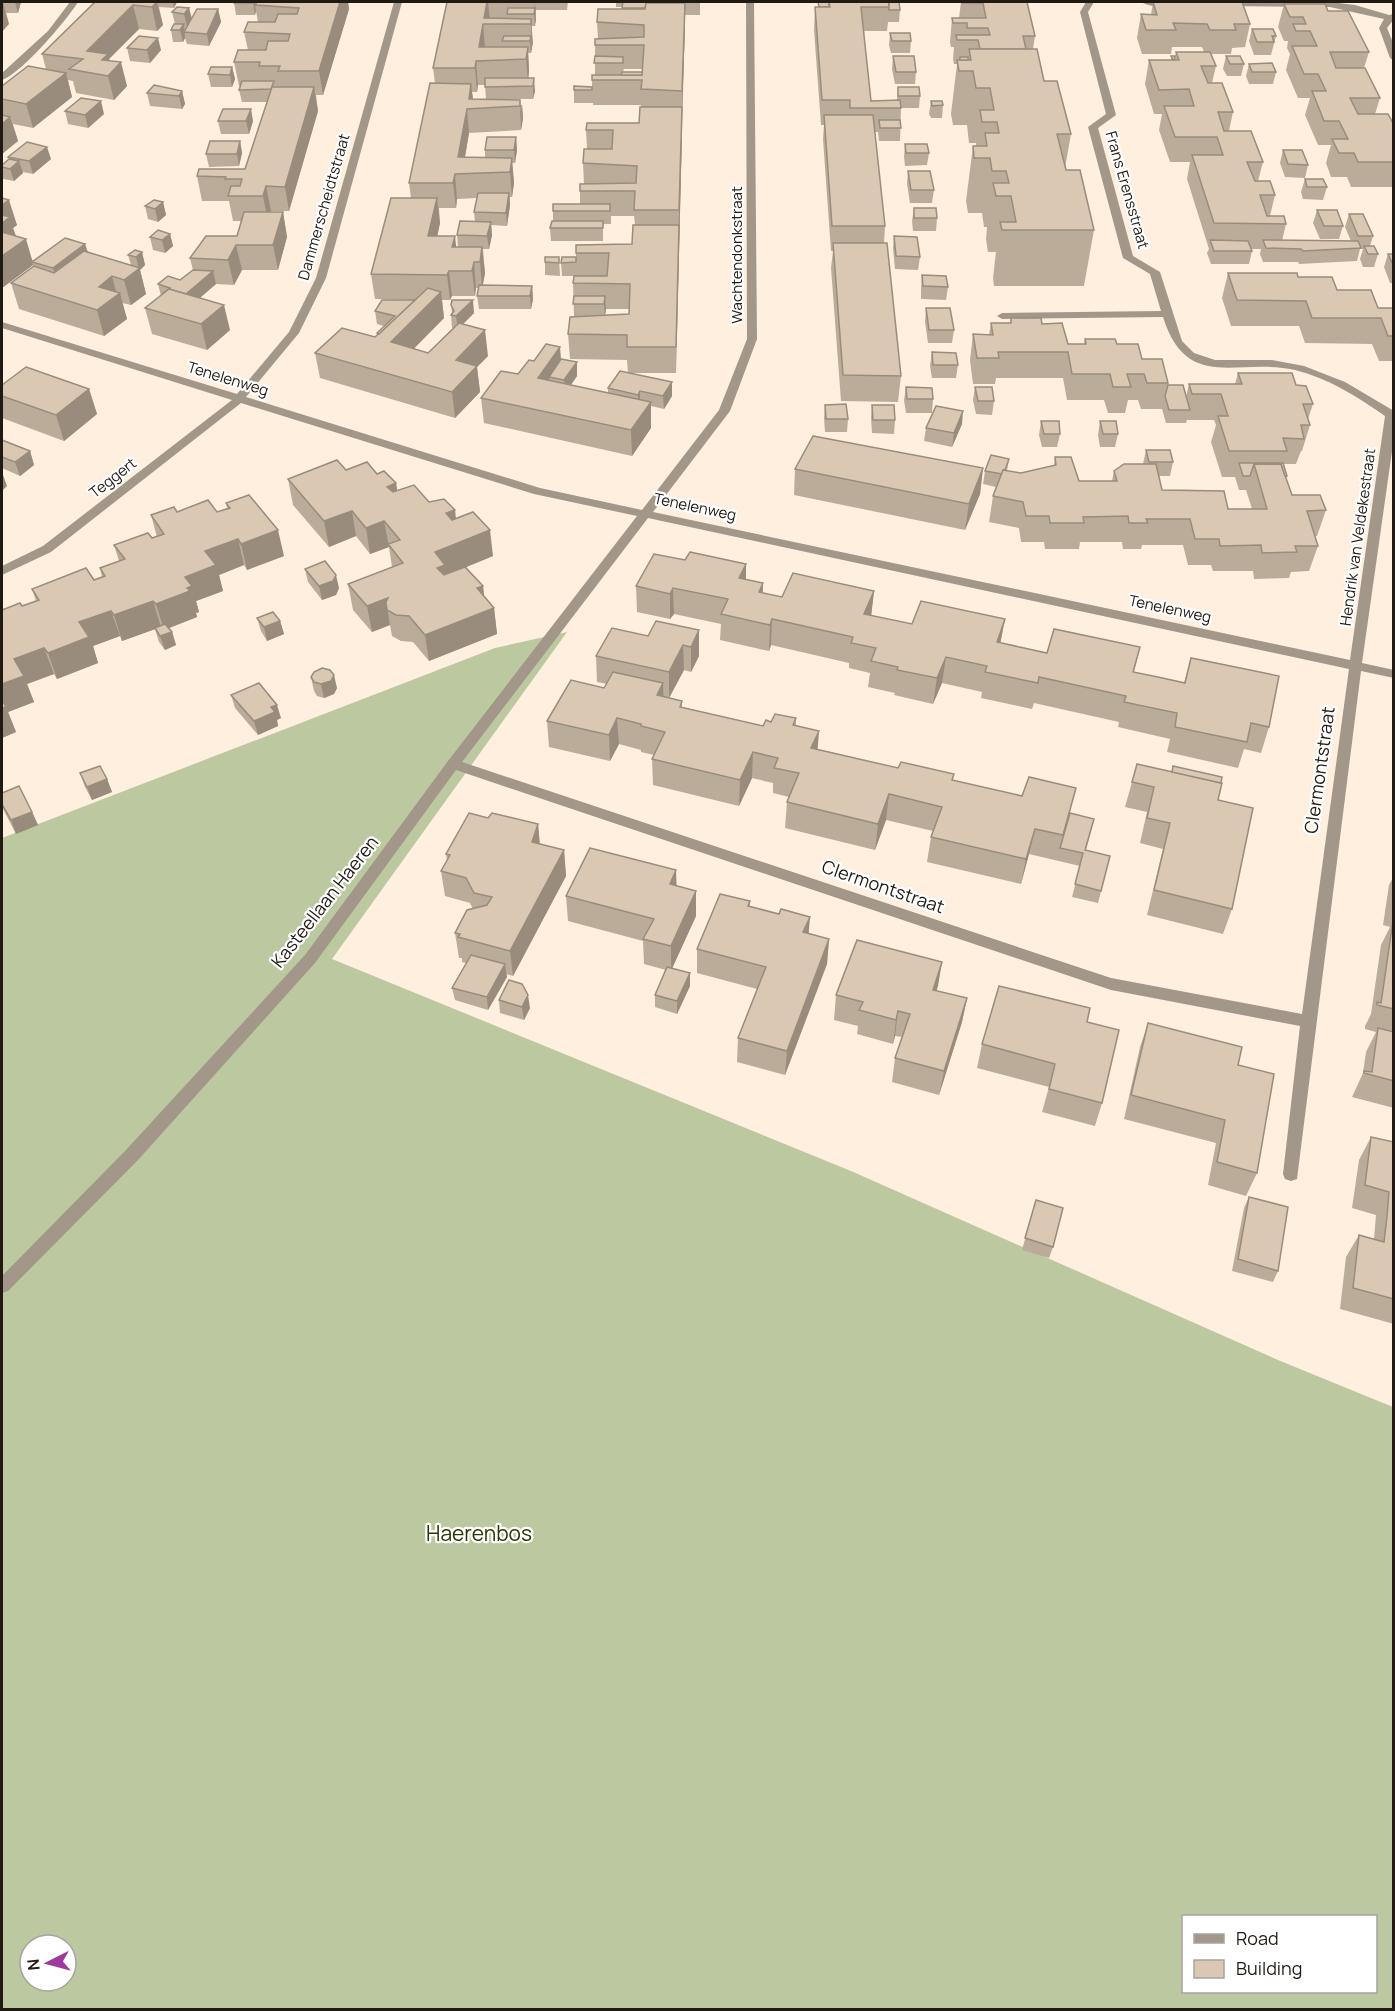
<svg xmlns="http://www.w3.org/2000/svg" width="1395" height="2011" font-family="Manrope,sans-serif">
	<style>
		.forest { fill: #bcc8a0; fill-rule: evenodd }
		.lines { fill: none; stroke-linecap: round; stroke-linejoin: round }
		.street { fill: #a29788; fill-rule: evenodd }
		.wall { fill: #bbac9a; fill-rule: evenodd }
		.shaded-wall { fill: #998c7d }
		.building { fill: #dac8b3; stroke: #998c7d; stroke-width: 1.5 }
		.labels { text-anchor: middle; stroke-width: 4.5; stroke-linejoin: round; paint-order: stroke }
		.far-street-label { font-size: 15px; fill: #201a12; stroke: #fff }
		.street-label { font-size: 18px; fill: #201a12; stroke: #fff }
		.near-park-label { font-size: 21px; fill: #2b3505; stroke: #fff }
	</style>
	<rect width="100%" height="100%" fill="#feefdf"/>
	<path class="forest" d="M567,632L332,959L851,1171L1278,1360L1393,1407V2009L2,2010V838L495,648ZM1184,1916H1376V1992H1184ZM30,1945H66V1981H30Z"/>
	<g class="lines">
		<g class="street">
			<path d="M70,2H78C66,21 22,73 2,80V73L48,31Z"/>
			<path d="M394,2H402L326,278L299,333L246,397L540,488L642,510L719,410L747,339L746,2H754L757,339L730,411L653,512L1350,660L1385,416C1358,397 1328,378 1295,370C1237,357 1187,393 1163,317L1002,319L997,316L1002,313L1161,311L1150,274L1123,258L1088,127L1106,114L1080,12L1086,2H1094L1088,12L1116,115L1098,128L1133,256L1160,272L1182,341L1194,353L1215,360H1272L1304,366L1345,382L1394,411V437L1362,663L1394,670V678L1361,671L1297,1179L1291,1181L1285,1179L1283,1174L1300,1026L1111,990L456,770L315,963L138,1160L8,1291L2,1293V1276L126,1150L305,955L448,761L637,516L534,494L241,403L51,552L2,575V566L43,546L232,400L2,328V322L237,394L289,332L316,278ZM648,518L1349,669L1302,1014L1111,978L462,762Z"/>
			<path d="M1141,2H1172L1176,4C1168,9 1149,7 1141,2Z"/>
			<polygon points="1223,2 1330,2 1355,5 1389,15 1394,14 1394,19 1387,28 1394,45 1394,61 1390,58 1379,28 1384,19 1330,7 1220,6 1219,4"/>
		</g>
	</g>
	<g class="wall">
		<polygon points="2,2 21,2 18,13 6,13 9,24"/>
		<polygon points="95,2 177,2 174,8 159,7 163,25 157,31 139,29 109,59 127,86 114,100 76,93 73,81 68,80 72,97 33,128 13,124 18,141 2,154 2,86 46,69 42,54"/>
		<polygon points="234,2 348,2 349,9 323,95 316,95 318,111 289,211 271,211 270,212 283,212 287,237 278,270 242,270 234,285 216,284 200,298 230,330 207,350 152,334 145,308 161,296 158,284 180,280 193,270 190,258 237,236 241,221 233,221 229,201 202,201 197,176 245,169 267,102 242,102 239,90 240,86 239,86 234,62 248,50 244,32 258,22 256,11 255,15 236,15"/>
		<path d="M447,2H568L567,10H536L535,26H532V48L531,53H528L529,71L528,78L535,91L533,99H486L485,85H478L477,92H472L473,99L522,105L523,118L521,130L469,133L465,157L485,158V150L516,137L517,150L515,163H512L514,183L512,197H510V205L507,226L491,225L492,235L489,249H483L485,273L483,285L532,286L533,299L531,309H479L477,296L479,288H476L475,296H452L450,300H442L444,318L414,348L428,353L453,328H452L451,315L452,313L451,305L474,313L463,324L488,356L477,367L480,392L455,418L320,378L315,353L375,337L377,335V333L384,326L377,324L375,311L415,300L375,299L371,274L411,198L409,183L435,83L433,68ZM477,198L474,212L475,222L457,235L458,247H456L437,236L440,223L439,208H456L457,199Z"/>
		<path d="M616,2L662,3V2H700V15H685L676,373H628L627,360L570,359L568,334L574,317L573,283L577,276V275V276H562L561,263L576,257V245L632,244L635,225L634,216H611V224H603V241H551L550,228L553,221V211L580,204V191L584,184L583,163L587,149L586,130L639,123L641,105H593V103H574V86L592,87V75H595V45L598,39L597,22L622,9V7H616ZM624,69H642V72H623ZM606,309H629V314L605,315Z"/>
		<polygon points="818,2 899,2 900,10 899,22 888,22 887,31 863,31 871,101 897,100 898,87 920,96 919,108 901,108 900,141 879,141 878,132 874,132 885,226 884,243 901,376 898,402 841,401 831,268 833,251 831,251 823,139 824,125 821,125 814,30 815,7 818,7"/>
		<polygon points="961,2 1027,2 1035,36 1033,49 1044,81 1071,134 1065,168 1094,230 1084,286 994,286 993,278 996,252 988,252 986,239 987,227 984,227 982,213 968,213 966,201 973,146 976,146 976,143 969,143 967,125 953,125 951,114 957,64 954,64 953,59 954,47 951,47 950,42 952,18 959,18"/>
		<polygon points="1153,2 1250,24 1245,47 1232,48 1231,54 1211,54 1216,66 1212,83 1233,112 1229,131 1263,162 1258,181 1275,195 1270,216 1286,224 1282,241 1351,241 1345,227 1349,214 1373,236 1370,246 1378,254 1374,267 1363,267 1360,259 1363,249 1360,249 1357,261 1299,264 1298,262 1263,262 1260,254 1261,249 1251,249 1252,251 1249,264 1211,264 1207,253 1209,249 1187,179 1190,162 1170,162 1159,130 1162,114 1154,114 1145,84 1149,60 1171,60 1171,56 1175,56 1176,52 1204,52 1202,47 1172,47 1171,54 1142,54 1137,38 1141,14 1151,15"/>
		<polygon points="1284,4 1328,11 1369,52 1364,68 1380,98 1375,114 1394,125 1394,187 1351,187 1347,177 1331,177 1326,163 1331,145 1318,145 1305,115 1310,98 1298,98 1286,70 1290,54 1287,48 1288,41 1284,41 1278,27"/>
		<polygon points="189,8 192,18 218,9 221,22 209,46 187,44 185,38 183,42 173,42 171,30 175,24 172,12"/>
		<polygon points="1252,29 1276,36 1271,55 1254,55 1249,41"/>
		<polygon points="890,33 911,41 910,53 891,53 889,45"/>
		<polygon points="127,48 161,50 150,63 130,61"/>
		<polygon points="893,56 916,72 915,84 895,84 892,69"/>
		<polygon points="1226,56 1244,64 1241,76 1227,76 1223,69"/>
		<polygon points="1249,64 1276,72 1273,84 1249,84 1246,76"/>
		<polygon points="232,67 235,79 232,87 211,87 208,74"/>
		<polygon points="182,91 185,104 182,109 150,106 147,93"/>
		<polygon points="931,101 943,105 942,118 931,118 929,114"/>
		<polygon points="65,111 104,114 88,128 68,124"/>
		<polygon points="218,121 253,121 249,134 221,134"/>
		<polygon points="240,141 242,153 239,166 209,167 206,154"/>
		<polygon points="905,144 929,153 927,165 905,166 904,157"/>
		<polygon points="1283,150 1308,165 1305,178 1285,177 1280,163"/>
		<polygon points="8,157 51,159 33,174 23,172 23,173 14,181 3,179 2,173 2,165 9,159"/>
		<polygon points="908,171 934,190 932,203 910,203 907,184"/>
		<polygon points="1305,179 1327,187 1323,200 1303,199 1301,192"/>
		<polygon points="2,198 17,225 13,228 16,236 33,261 85,244 88,252 131,265 128,255 142,252 145,265 140,270 146,294 131,305 122,303 127,319 104,336 19,309 11,283 33,267 33,265 2,288"/>
		<polygon points="163,202 166,215 158,222 148,219 145,206"/>
		<polygon points="914,208 937,218 936,231 913,231 912,221"/>
		<polygon points="1317,210 1343,226 1339,239 1320,239 1313,223"/>
		<polygon points="170,234 173,246 165,253 153,250 150,237"/>
		<polygon points="894,236 920,257 918,270 895,269 893,249"/>
		<polygon points="1388,254 1394,254 1394,283 1390,283 1384,267"/>
		<polygon points="559,257 560,276 545,275 545,262"/>
		<polygon points="1228,273 1298,277 1337,290 1378,308 1394,308 1394,361 1379,361 1372,344 1305,343 1299,326 1231,326 1222,298"/>
		<polygon points="922,275 948,287 946,300 921,299 921,289"/>
		<polygon points="926,308 954,330 952,343 928,343 925,322"/>
		<polygon points="1011,318 1042,324 1068,344 1084,344 1085,339 1117,344 1142,359 1168,383 1168,385 1186,397 1189,384 1235,384 1238,373 1296,385 1313,404 1308,419 1310,425 1302,451 1301,451 1296,464 1284,464 1287,476 1286,478 1292,495 1326,510 1317,536 1315,536 1318,546 1309,571 1291,572 1289,578 1254,579 1253,571 1213,571 1211,565 1188,565 1183,545 1142,545 1141,549 1123,549 1122,542 1080,542 1079,549 1045,549 1044,542 1021,542 1019,528 989,522 993,496 996,487 983,484 985,471 1009,459 1007,471 1021,473 1054,465 1055,457 1079,481 1112,481 1114,471 1143,464 1146,450 1173,462 1170,476 1159,476 1162,490 1228,509 1252,509 1246,490 1239,490 1235,477 1222,477 1211,442 1216,425 1214,420 1187,420 1186,423 1166,423 1162,409 1141,409 1138,400 1128,400 1125,413 1108,413 1104,400 1067,400 1063,378 996,378 995,384 973,384 970,360 973,334 989,335 991,323 1010,323"/>
		<polygon points="932,352 958,365 956,378 932,378 930,366"/>
		<polygon points="561,359 577,362 577,376 571,385 608,393 608,388 620,371 672,396 664,409 651,406 651,428 632,456 484,423 481,398 518,374 534,361"/>
		<polygon points="2,385 89,389 97,414 64,441 2,418"/>
		<polygon points="906,387 933,399 932,413 906,413 904,400"/>
		<polygon points="975,387 994,401 992,415 976,414 973,400"/>
		<polygon points="825,405 848,419 847,432 825,432 824,418"/>
		<polygon points="872,405 895,420 894,434 872,433 871,418"/>
		<polygon points="1041,421 1060,434 1057,447 1042,447 1039,435"/>
		<polygon points="1100,421 1118,434 1115,447 1100,447 1098,435"/>
		<polygon points="962,424 952,447 924,441 926,428"/>
		<polygon points="2,440 30,451 34,465 20,476 2,468"/>
		<polygon points="983,468 980,494 965,530 794,495 795,469"/>
		<polygon points="346,470 377,474 396,483 397,491 429,502 456,519 493,556 466,567 483,586 484,596 494,608 497,634 429,661 413,642 401,641 392,636 390,625 372,632 353,610 348,584 392,567 389,547 370,554 356,536 329,547 293,505 288,479"/>
		<polygon points="226,503 284,556 247,570 244,565 219,575 223,591 196,601 199,612 196,613 197,617 169,628 172,632 176,645 165,650 159,642 155,629 122,641 120,636 93,646 98,663 57,679 54,674 27,684 34,702 8,712 16,732 2,738 2,610 22,606 36,601 32,589 94,580 102,577 100,568 119,561 114,545 157,537 151,515 177,512 217,512 227,508"/>
		<polygon points="305,569 339,588 336,595 322,600 308,582"/>
		<polygon points="746,579 763,583 763,593 782,597 874,591 871,616 912,624 1005,619 1000,643 1047,653 1140,647 1134,672 1184,683 1191,658 1269,727 1261,753 1244,749 1238,768 1167,752 1170,739 1118,727 1119,722 1034,703 1032,709 981,698 982,692 942,683 933,704 894,695 895,693 868,687 870,673 849,668 849,663 771,645 769,651 720,640 721,624 674,614 670,619 637,612 636,586"/>
		<polygon points="257,618 280,621 284,634 267,641 261,631"/>
		<polygon points="699,630 699,656 691,672 684,670 669,698 682,701 682,707 763,726 771,722 796,718 796,726 817,749 953,781 1070,814 1094,819 1086,850 1110,856 1098,903 1072,897 1080,866 1029,854 1021,884 927,862 931,837 933,831 886,820 875,850 785,828 787,802 789,797 773,793 773,783 752,778 739,806 653,785 652,759 654,755 641,752 641,750 619,744 610,761 549,747 547,721 604,688 607,684 597,682 596,656 648,636"/>
		<polygon points="311,677 337,688 334,694 324,698 317,696 314,691"/>
		<polygon points="231,695 281,718 277,720 278,726 258,735 235,708"/>
		<polygon points="1137,764 1218,800 1232,909 1223,934 1147,915 1163,849 1140,843 1147,812 1125,807"/>
		<polygon points="80,773 107,779 112,792 92,800 85,787"/>
		<polygon points="2,793 32,812 38,825 16,834 2,807"/>
		<polygon points="488,818 538,824 540,844 564,850 566,876 513,976 506,974 507,977 488,1010 455,1000 452,988 466,963 462,962 462,958 459,958 455,933 473,909 470,903 445,896 441,871 447,860 446,854"/>
		<polygon points="1394,876 1394,1108 1352,1097 1363,1073 1366,1052 1376,1032 1365,1029 1365,1026 1371,1014 1381,945 1390,927 1383,925 1389,885"/>
		<polygon points="696,891 696,916 672,968 690,973 690,986 677,1014 655,1007 655,995 666,970 644,964 643,941 568,921 566,896"/>
		<polygon points="750,901 750,907 809,934 829,939 827,964 785,1075 737,1062 738,1038 757,989 697,973 697,949"/>
		<polygon points="942,962 936,991 967,998 962,1022 939,1095 892,1082 895,1058 902,1037 895,1036 893,1044 857,1034 858,1026 834,1020 836,995"/>
		<polygon points="499,1000 530,1008 524,1020 500,1013"/>
		<polygon points="1087,1022 1102,1103 1095,1126 1042,1112 1049,1087 977,1068 982,1044"/>
		<polygon points="1148,1023 1238,1065 1257,1173 1246,1196 1208,1185 1216,1143 1124,1119 1140,1047"/>
		<polygon points="1371,1137 1394,1142 1394,1324 1340,1309 1346,1257 1359,1235 1374,1239 1376,1215 1352,1208 1359,1160"/>
		<polygon points="1249,1197 1278,1271 1273,1282 1232,1271 1244,1208"/>
		<polygon points="1036,1200 1053,1247 1049,1258 1022,1250"/>
	</g>
	<g class="shaded-wall">
		<polygon points="2,2 3,2 9,24 2,32"/>
		<polygon points="15,2 21,2 18,13"/>
		<polygon points="157,2 163,25 157,31 152,7"/>
		<polygon points="173,2 177,2 174,8"/>
		<polygon points="253,2 257,2 255,5 256,11 255,15"/>
		<polygon points="340,2 348,2 349,9 323,95 319,71"/>
		<polygon points="487,2 488,2 490,20 484,18"/>
		<polygon points="535,2 536,20 535,26 534,14"/>
		<polygon points="685,3 685,26 682,115 682,91"/>
		<polygon points="133,5 139,29 109,59 112,71 121,62 127,86 114,100 108,76 87,51"/>
		<polygon points="189,8 192,21 187,26 184,14"/>
		<polygon points="218,9 221,22 209,46 207,34"/>
		<polygon points="531,19 533,43 532,48 531,24"/>
		<polygon points="184,24 185,38 183,42 180,30"/>
		<polygon points="483,24 485,48 479,47"/>
		<polygon points="531,36 532,48 531,53 530,41"/>
		<polygon points="158,38 161,50 150,63 147,50"/>
		<polygon points="528,47 529,71 528,83 526,59"/>
		<polygon points="476,61 478,85 477,92 475,68"/>
		<polygon points="232,67 235,79 232,87 230,75"/>
		<polygon points="66,73 72,97 33,128 26,104"/>
		<polygon points="534,78 535,91 533,99 533,86"/>
		<polygon points="471,84 474,108 469,99"/>
		<polygon points="314,87 318,111 289,211 285,187"/>
		<polygon points="182,91 185,104 182,109 179,96"/>
		<polygon points="520,100 522,125 521,130 520,106"/>
		<polygon points="101,101 104,114 88,128 85,115"/>
		<polygon points="522,105 523,118 522,125 521,112"/>
		<polygon points="682,107 682,131 676,373 679,210"/>
		<polygon points="251,109 253,121 249,134 246,121"/>
		<polygon points="467,109 469,133 462,174 458,157"/>
		<polygon points="10,117 18,141 2,154 2,124"/>
		<polygon points="516,137 517,150 515,163 514,150"/>
		<polygon points="240,141 242,153 239,166 237,154"/>
		<polygon points="47,147 51,159 33,174 29,161"/>
		<polygon points="512,158 514,183 512,197 510,172"/>
		<polygon points="19,161 23,173 14,181 10,169"/>
		<polygon points="455,174 457,199 456,208 453,183"/>
		<polygon points="266,186 271,211 268,221 263,196"/>
		<polygon points="509,193 510,205 507,226 506,213"/>
		<polygon points="437,198 440,223 432,261 428,236"/>
		<polygon points="9,200 17,225 13,228 18,242 2,254 2,205"/>
		<polygon points="163,202 166,215 158,222 155,209"/>
		<polygon points="283,212 287,237 278,270 273,245"/>
		<polygon points="491,222 492,235 489,249 487,236"/>
		<polygon points="170,234 173,246 165,253 162,240"/>
		<polygon points="455,236 458,262 455,272 452,247"/>
		<polygon points="26,239 33,263 32,262 33,265 2,288 2,256"/>
		<polygon points="85,244 89,257 57,281 53,268"/>
		<polygon points="236,245 242,270 234,285 228,260"/>
		<polygon points="482,247 485,273 482,288 480,262"/>
		<polygon points="142,252 145,265 140,270 146,294 131,305 124,280 139,269 136,257"/>
		<polygon points="474,262 476,288 475,296 472,271"/>
		<polygon points="213,271 216,284 183,312 180,299"/>
		<polygon points="449,271 452,296 450,300 447,275"/>
		<polygon points="112,276 117,295 120,293 127,319 104,336 97,310 99,287"/>
		<polygon points="532,286 533,299 531,309 530,296"/>
		<polygon points="441,292 444,318 395,368 390,337"/>
		<polygon points="605,296 606,309 605,317 604,304"/>
		<polygon points="473,300 474,313 458,329 456,316"/>
		<polygon points="224,305 230,330 207,350 201,324"/>
		<polygon points="485,330 488,356 477,367 480,392 455,418 452,392 456,360"/>
		<polygon points="560,347 562,372 549,377 550,390 538,378"/>
		<polygon points="577,362 577,376 565,393 564,380"/>
		<polygon points="672,382 672,396 664,409 663,396"/>
		<polygon points="89,389 97,414 64,441 56,415"/>
		<polygon points="640,391 640,404 638,408 638,395"/>
		<polygon points="651,402 651,428 632,456 631,430"/>
		<polygon points="963,411 962,424 952,447 954,433"/>
		<polygon points="30,451 34,465 20,476 15,462"/>
		<polygon points="983,468 980,494 965,530 969,504"/>
		<polygon points="2,472 7,486 2,491"/>
		<polygon points="396,483 400,509 387,487"/>
		<polygon points="455,510 458,536 446,513"/>
		<polygon points="352,511 356,536 329,547 324,521"/>
		<polygon points="384,521 389,547 370,554 366,528"/>
		<polygon points="278,530 284,556 247,570 241,544"/>
		<polygon points="490,530 493,556 447,575 441,594 435,552"/>
		<polygon points="238,539 244,565 219,575 223,591 196,601 199,612 196,613 197,617 164,630 156,604 185,577 205,551"/>
		<polygon points="746,564 746,590 739,578"/>
		<polygon points="336,575 339,588 336,595 322,600 319,586"/>
		<polygon points="763,583 762,609 759,592"/>
		<polygon points="483,586 486,611 494,608 497,634 429,661 425,635 477,588"/>
		<polygon points="673,588 674,614 670,619 670,594"/>
		<polygon points="874,591 871,617 864,614"/>
		<polygon points="388,598 386,602 390,625 372,632 367,606"/>
		<polygon points="153,601 161,627 122,641 114,615"/>
		<polygon points="111,611 120,636 93,646 98,663 57,679 48,653 79,622"/>
		<polygon points="772,619 771,645 769,651 770,625"/>
		<polygon points="1005,619 1000,645 997,642"/>
		<polygon points="280,621 284,634 267,641 264,627"/>
		<polygon points="699,630 699,656 691,672 691,647"/>
		<polygon points="172,632 176,645 165,650 160,636"/>
		<polygon points="683,645 684,670 669,698 669,672"/>
		<polygon points="44,648 54,674 27,684 34,702 8,712 16,732 2,738 2,684 14,659"/>
		<polygon points="946,657 942,683 933,704 937,678"/>
		<polygon points="334,675 337,688 334,694 324,698 321,684"/>
		<polygon points="663,683 664,709 657,695"/>
		<polygon points="277,705 281,718 277,720 278,726 258,735 254,721 271,707"/>
		<polygon points="617,718 619,744 610,761 609,735"/>
		<polygon points="819,731 817,757 811,748"/>
		<polygon points="753,752 752,778 739,806 740,780"/>
		<polygon points="107,779 112,792 92,800 87,787"/>
		<polygon points="889,794 886,820 875,850 878,824"/>
		<polygon points="32,812 38,825 16,834 11,820"/>
		<polygon points="538,824 540,849 532,842"/>
		<polygon points="1035,829 1029,854 1021,884 1026,859"/>
		<polygon points="564,850 566,876 513,976 510,951"/>
		<polygon points="676,870 677,895 670,884"/>
		<polygon points="696,891 696,916 671,971 671,946"/>
		<polygon points="810,917 808,942 803,932"/>
		<polygon points="829,939 827,964 785,1075 787,1051"/>
		<polygon points="942,962 938,986 929,1014 933,990"/>
		<polygon points="505,964 507,977 488,1010 487,997"/>
		<polygon points="690,973 690,986 677,1014 677,1001"/>
		<polygon points="528,995 530,1008 524,1020 522,1007"/>
		<polygon points="967,998 962,1022 939,1095 944,1071"/>
		<polygon points="898,1011 895,1036 893,1044 896,1020"/>
	</g>
	<g class="building">
		<polygon points="95,2 157,2 152,7 133,5 87,51 108,54 102,60 121,62 108,76 69,69 83,59 42,54"/>
		<polygon points="234,2 253,2 252,3 234,3"/>
		<polygon points="257,2 340,2 319,71 278,71 280,66 259,66 260,62 234,62 238,50 266,50 268,41 288,41 290,34 244,32 248,22 275,22 278,14 297,14 299,8 255,5"/>
		<polygon points="447,2 487,2 484,18 531,19 531,24 483,24 479,47 528,47 526,59 476,61 475,68 433,68"/>
		<polygon points="623,2 656,2 656,3 646,3 645,8 622,8"/>
		<polygon points="818,2 829,2 829,7 819,7"/>
		<polygon points="829,2 889,2 889,7 861,7 871,101 900,100 901,108 850,108 850,100 822,100 815,7 830,7"/>
		<polygon points="889,2 899,2 900,10 889,10"/>
		<polygon points="962,2 1027,2 1035,36 1023,36 1026,49 980,49 978,40 957,40 956,35 990,35 988,28 967,28 967,23 953,23 952,18 986,18 983,3 962,3"/>
		<polygon points="1153,2 1242,2 1250,24 1234,24 1236,30 1210,30 1207,24 1173,23 1176,30 1146,30 1141,14 1157,15"/>
		<polygon points="646,3 685,3 682,91 641,89 642,80 592,80 592,75 642,75 644,45 595,45 595,39 644,37 644,25 597,22 598,9 645,9"/>
		<polygon points="1284,4 1325,4 1328,11 1348,11 1369,52 1330,52 1336,68 1365,68 1380,98 1350,98 1358,114 1388,114 1394,125 1394,162 1358,162 1354,153 1339,153 1332,139 1348,139 1339,121 1324,121 1312,91 1326,91 1318,74 1304,74 1292,46 1317,46 1310,31 1296,31 1293,24 1306,24 1303,17 1290,17"/>
		<polygon points="177,7 189,8 184,14 172,12"/>
		<polygon points="508,8 535,8 534,14 507,14"/>
		<polygon points="197,9 218,9 207,34 184,32"/>
		<polygon points="174,24 184,24 180,30 171,30"/>
		<polygon points="1252,29 1273,29 1276,36 1272,36 1274,42 1257,42"/>
		<polygon points="890,33 910,33 911,41 892,41"/>
		<polygon points="139,36 158,38 147,50 127,48"/>
		<polygon points="504,36 531,36 530,41 502,41"/>
		<polygon points="969,49 1037,49 1044,81 1057,81 1071,134 1057,134 1066,170 1080,170 1094,230 1002,230 1000,222 1016,222 1011,196 996,196 993,183 1009,183 1006,171 992,171 990,158 974,158 973,146 987,146 985,133 999,133 997,122 982,122 980,110 994,110 990,88 976,88 973,71 959,71 957,60 971,60"/>
		<polygon points="1176,52 1210,52 1216,66 1201,66 1208,83 1222,83 1233,112 1218,112 1224,131 1251,131 1263,162 1247,162 1255,181 1270,181 1275,195 1260,195 1267,216 1284,216 1286,224 1214,223 1192,155 1223,155 1217,137 1175,137 1164,106 1194,106 1189,89 1159,90 1149,60 1179,60"/>
		<polygon points="595,56 623,57 623,63 594,63"/>
		<polygon points="893,56 914,56 916,72 896,72"/>
		<polygon points="1171,56 1175,56 1174,60 1173,60"/>
		<polygon points="1226,56 1240,56 1244,64 1230,64"/>
		<rect x="960" y="57" width="8" height="3"/>
		<polygon points="1272,63 1276,72 1252,72 1249,64"/>
		<polygon points="28,66 66,73 26,104 2,99 2,86"/>
		<polygon points="211,67 232,67 230,75 208,74"/>
		<polygon points="622,72 642,72 642,75 621,75"/>
		<polygon points="485,78 534,78 533,86 485,87"/>
		<polygon points="242,81 274,81 271,89 239,90"/>
		<polygon points="430,83 471,84 469,99 520,100 520,106 467,109 458,157 512,158 510,172 455,174 453,183 409,183"/>
		<polygon points="154,85 182,91 179,96 147,93"/>
		<polygon points="574,86 592,87 592,90 574,90"/>
		<polygon points="272,87 314,87 285,187 266,186 263,196 228,196 231,186 240,186 242,179 225,179 226,177 197,176 199,169 245,169"/>
		<polygon points="898,87 919,87 920,96 898,96"/>
		<polygon points="81,98 101,101 85,115 65,111"/>
		<polygon points="931,101 942,101 943,105 932,106"/>
		<polygon points="640,107 682,107 679,210 634,210 635,191 580,191 580,184 636,183 637,166 583,163 584,149 612,149 613,130 586,130 587,123 639,123"/>
		<polygon points="223,109 251,109 246,121 218,121"/>
		<polygon points="2,115 10,117 2,124"/>
		<polygon points="824,115 873,115 885,226 832,226"/>
		<polygon points="879,120 900,120 901,128 880,128"/>
		<polygon points="487,137 516,137 514,150 485,150"/>
		<polygon points="210,141 240,141 237,154 206,154"/>
		<polygon points="27,142 47,147 29,161 8,157"/>
		<polygon points="905,144 927,144 929,153 906,153"/>
		<polygon points="1283,150 1302,150 1308,165 1288,164"/>
		<polygon points="9,159 19,161 10,169 2,167 2,165"/>
		<polygon points="908,171 930,171 934,190 911,190"/>
		<polygon points="1305,179 1323,179 1327,187 1307,187"/>
		<polygon points="478,193 509,193 506,213 474,212"/>
		<polygon points="2,198 9,200 2,205"/>
		<polygon points="391,198 437,198 428,236 455,236 452,247 482,247 480,262 474,262 472,271 449,271 447,275 371,274"/>
		<polygon points="154,200 163,202 155,209 145,206"/>
		<rect x="553" y="204" width="57" height="7"/>
		<polygon points="914,208 936,208 937,218 914,218"/>
		<polygon points="1317,210 1337,210 1343,226 1324,226"/>
		<polygon points="244,212 283,212 273,245 236,245 228,260 190,258 206,236 237,236"/>
		<polygon points="1349,214 1363,214 1373,236 1358,236"/>
		<polygon points="2,215 10,217 2,223"/>
		<polygon points="460,221 491,222 487,236 457,235"/>
		<polygon points="552,221 603,221 603,228 550,228"/>
		<polygon points="633,225 679,225 676,347 627,347 627,335 568,334 570,317 629,314 630,284 573,283 574,276 607,276 608,264 609,253 576,253 576,245 632,244"/>
		<polygon points="158,230 170,234 162,240 150,237"/>
		<polygon points="2,232 26,239 2,256"/>
		<polygon points="894,236 917,237 920,257 896,256"/>
		<polygon points="65,238 85,244 53,268 32,262"/>
		<polygon points="1210,240 1248,241 1252,251 1214,251"/>
		<polygon points="1263,240 1358,241 1361,248 1303,251 1301,249 1266,248"/>
		<polygon points="833,243 887,243 901,376 843,375"/>
		<polygon points="1364,246 1374,246 1378,254 1368,254"/>
		<polygon points="135,250 142,252 136,257 128,255"/>
		<polygon points="84,251 140,268 124,280 112,276 99,287 120,293 97,310 11,283 34,266 54,273"/>
		<polygon points="1388,254 1394,254 1394,267"/>
		<polygon points="545,257 559,257 559,263 545,262"/>
		<polygon points="562,257 576,257 576,262 561,263"/>
		<polygon points="193,270 213,271 186,294 169,289 162,294 170,288 158,284 168,276 180,280"/>
		<polygon points="1228,273 1297,273 1298,277 1332,277 1337,290 1371,290 1378,308 1394,308 1394,336 1388,336 1381,318 1312,318 1306,301 1237,300"/>
		<polygon points="922,275 946,276 948,287 923,286"/>
		<polygon points="479,285 532,286 530,296 477,296"/>
		<polygon points="428,288 441,292 391,342 428,353 459,323 485,330 456,360 477,366 452,392 315,353 342,328 375,337"/>
		<polygon points="169,289 224,305 201,324 145,308"/>
		<polygon points="574,296 605,296 604,304 573,304"/>
		<polygon points="382,300 415,300 379,334 377,333 395,316 375,311"/>
		<polygon points="452,300 473,300 456,316 451,315 454,311 451,305"/>
		<polygon points="926,308 950,308 954,330 929,330"/>
		<polygon points="1011,318 1041,318 1042,324 1062,323 1068,344 1086,344 1085,339 1115,339 1117,344 1138,344 1142,359 1162,359 1168,383 1147,383 1144,374 1127,374 1131,387 1113,387 1110,374 1072,374 1068,352 998,352 999,358 977,358 973,334 993,335 991,323 1011,323"/>
		<polygon points="546,344 560,347 538,378 651,402 631,430 481,398 501,371 518,374 529,360 534,361"/>
		<polygon points="932,352 956,353 958,365 933,365"/>
		<polygon points="561,359 577,362 564,380 549,377"/>
		<polygon points="26,367 89,389 56,415 2,396 2,385"/>
		<polygon points="620,371 672,382 663,396 640,391 638,395 608,388"/>
		<polygon points="1238,373 1292,373 1296,385 1306,386 1313,404 1303,404 1310,425 1301,425 1304,439 1283,438 1287,451 1229,451 1218,416 1228,416 1221,394 1192,394 1189,384 1242,384"/>
		<polygon points="1168,385 1183,385 1190,410 1169,410 1165,396"/>
		<polygon points="906,387 932,388 933,399 907,399"/>
		<polygon points="975,387 992,387 994,401 978,401"/>
		<polygon points="846,404 848,419 826,419 825,405"/>
		<polygon points="872,405 894,405 895,420 873,420"/>
		<polygon points="936,406 963,411 954,433 926,428"/>
		<polygon points="1041,421 1059,421 1060,434 1044,434"/>
		<polygon points="1100,421 1116,421 1118,434 1103,434"/>
		<polygon points="813,436 983,468 969,504 795,469"/>
		<polygon points="2,440 30,451 15,462 2,457"/>
		<polygon points="1146,450 1170,450 1173,462 1149,462"/>
		<polygon points="991,455 1009,459 1005,470 1003,470 1002,474 985,471"/>
		<polygon points="1055,457 1071,457 1079,481 1117,481 1114,471 1124,464 1156,464 1162,490 1224,491 1228,509 1267,509 1254,464 1281,464 1292,495 1320,495 1326,510 1307,511 1318,546 1295,546 1297,552 1262,553 1261,545 1220,546 1219,539 1195,539 1190,519 1146,519 1148,523 1129,523 1128,516 1083,517 1084,523 1050,523 1049,516 1026,516 1023,502 993,496 1003,470 1021,473 1056,465"/>
		<polygon points="337,460 346,470 367,462 377,474 384,471 396,483 387,487 393,492 414,485 429,502 444,499 455,510 446,513 452,520 473,512 490,530 435,552 445,565 437,568 444,575 465,567 483,586 477,588 494,608 425,635 409,616 396,615 387,610 386,602 388,598 367,606 348,584 403,563 388,544 400,540 384,521 366,528 352,511 324,521 288,479"/>
		<polygon points="1239,463 1283,463 1287,476 1285,476 1281,464 1254,464 1250,476 1243,476"/>
		<polygon points="249,495 278,530 241,544 238,539 205,551 216,565 185,577 192,586 187,588 190,591 156,604 153,601 114,615 111,611 79,622 89,637 48,653 44,648 14,659 24,676 2,684 2,610 20,603 22,606 39,600 32,589 86,568 94,580 105,576 100,568 125,559 114,545 148,533 152,538 164,534 151,515 174,507 177,512 208,500 217,512 230,508 226,503"/>
		<polygon points="690,552 746,564 739,578 763,583 759,592 782,597 793,573 874,591 864,614 912,624 921,601 1005,619 997,642 1047,653 1054,629 1140,647 1133,672 1158,677 1185,683 1191,658 1279,676 1269,727 1251,723 1247,742 1175,727 1177,713 1124,702 1126,696 1039,677 1038,683 985,672 987,666 946,657 937,678 897,670 898,667 871,661 876,648 851,643 853,637 772,619 770,625 721,614 728,599 673,588 670,594 636,586 654,554 685,560"/>
		<polygon points="325,561 336,575 333,581 319,586 305,569"/>
		<polygon points="273,612 280,621 264,627 257,618"/>
		<polygon points="656,621 699,630 691,647 683,645 669,672 596,656 612,628 648,636"/>
		<polygon points="165,624 172,632 160,636 155,628"/>
		<polygon points="322,668 330,670 334,675 331,681 321,684 314,682 311,677 314,672"/>
		<polygon points="613,672 663,683 657,695 682,701 680,707 763,726 766,720 771,722 775,714 796,718 793,725 819,731 811,748 898,768 901,762 954,774 952,780 1022,796 1029,777 1076,788 1063,835 1035,829 1026,859 931,837 942,807 889,794 878,824 787,802 799,773 774,768 778,758 753,752 740,780 652,759 665,732 641,726 641,724 617,718 609,735 547,721 571,680 604,688"/>
		<polygon points="259,683 277,705 271,707 275,712 254,721 231,695"/>
		<polygon points="2,700 6,707 2,708"/>
		<polygon points="1137,764 1222,783 1218,800 1253,808 1232,909 1154,890 1170,823 1147,818 1154,787 1132,782"/>
		<polygon points="100,766 107,779 87,787 80,773"/>
		<polygon points="1173,766 1222,777 1221,783 1172,772"/>
		<polygon points="19,786 32,812 11,820 2,804 2,793"/>
		<polygon points="469,813 488,818 492,813 538,824 532,842 564,850 510,951 458,937 460,934 455,933 467,910 487,905 492,897 474,893 466,878 441,871 450,855 446,854"/>
		<polygon points="1070,813 1094,819 1085,850 1110,856 1101,891 1075,884 1083,853 1060,848"/>
		<polygon points="590,848 676,870 670,884 696,891 671,946 643,939 654,919 566,896"/>
		<polygon points="720,894 750,901 748,906 779,914 781,909 810,917 803,932 829,939 787,1051 738,1038 766,967 697,949"/>
		<polygon points="1393,921 1394,921 1394,1009 1377,1005 1377,1002 1381,1003"/>
		<polygon points="857,940 942,962 933,990 967,998 944,1071 895,1058 910,1014 898,1011 896,1020 859,1010 863,1002 836,995"/>
		<polygon points="471,955 505,964 487,997 452,988"/>
		<polygon points="667,967 690,973 677,1001 655,995"/>
		<polygon points="509,980 522,984 528,995 522,1007 499,1000"/>
		<polygon points="999,986 1090,1008 1087,1022 1119,1030 1102,1103 1049,1089 1055,1064 982,1044"/>
		<polygon points="1148,1023 1242,1047 1238,1065 1274,1074 1257,1173 1217,1162 1225,1120 1131,1095"/>
		<polygon points="1378,1028 1394,1032 1394,1081 1364,1073 1364,1071 1372,1072"/>
		<polygon points="1371,1137 1394,1142 1394,1299 1353,1288 1359,1235 1384,1242 1387,1216 1389,1192 1365,1185"/>
		<polygon points="1249,1197 1288,1207 1278,1271 1238,1259"/>
		<polygon points="1036,1200 1063,1208 1053,1247 1025,1238"/>
	</g>
	<g class="labels">
		<g class="far-street-label">
			<text transform="translate(1127 190) rotate(74)" y="5">Frans Erensstraat</text>
			<text transform="translate(324 207) rotate(-74)" y="5">Dammerscheidtstraat</text>
			<text transform="translate(737 255) rotate(-90)" y="5">Wachtendonkstraat</text>
			<text transform="translate(228 379) rotate(17)" y="5">Tenelenweg</text>
			<text transform="translate(113 478) rotate(-38)" y="5">Teggert</text>
			<text transform="translate(695 507) rotate(12)" y="5">Tenelenweg</text>
			<text transform="translate(1358 537) rotate(-82)" y="5">Hendrik van Veldekestraat</text>
			<text transform="translate(1170 609) rotate(12)" y="5">Tenelenweg</text>
		</g>
		<g class="street-label">
			<text transform="translate(1320 770) rotate(-82)" y="6">Clermontstraat</text>
			<text transform="translate(883 887) rotate(19)" y="6">Clermontstraat</text>
			<text transform="translate(325 902) rotate(-52)" y="6">Kasteellaan Haeren</text>
		</g>
		<g class="near-park-label">
			<text x="479" y="1541">Haerenbos</text>
		</g>
	</g>
	<rect width="1395" height="2011" fill="none" stroke="#201a12" stroke-width="6"/>
	<rect x="1182" y="1915" width="195" height="78" fill="#ffffff" stroke="#a6a3a0" stroke-width="1.5"/>
	<rect x="1194" y="1934" width="30" height="9" fill="#a29788" stroke="#a6a3a0" stroke-width="1.5"/>
	<text x="1236" y="1945" font-size="18" fill="#201a12">Road</text>
	<rect x="1194" y="1960" width="30" height="18" fill="#dac8b3" stroke="#a6a3a0" stroke-width="1.5"/>
	<text x="1236" y="1975" font-size="18" fill="#201a12">Building</text>
	<g transform="translate(48 1963) rotate(264)"><circle r="28" fill="#ffffff" stroke="#a6a3a0" stroke-width="1.5"/>
	<path d="M0-4.5L10 22L0 15L-10 22Z" fill="#9e399e"/>
	<text y="-9" font-size="16" font-weight="bold" text-anchor="middle" fill="#201a12">N</text>
	</g>
</svg>
